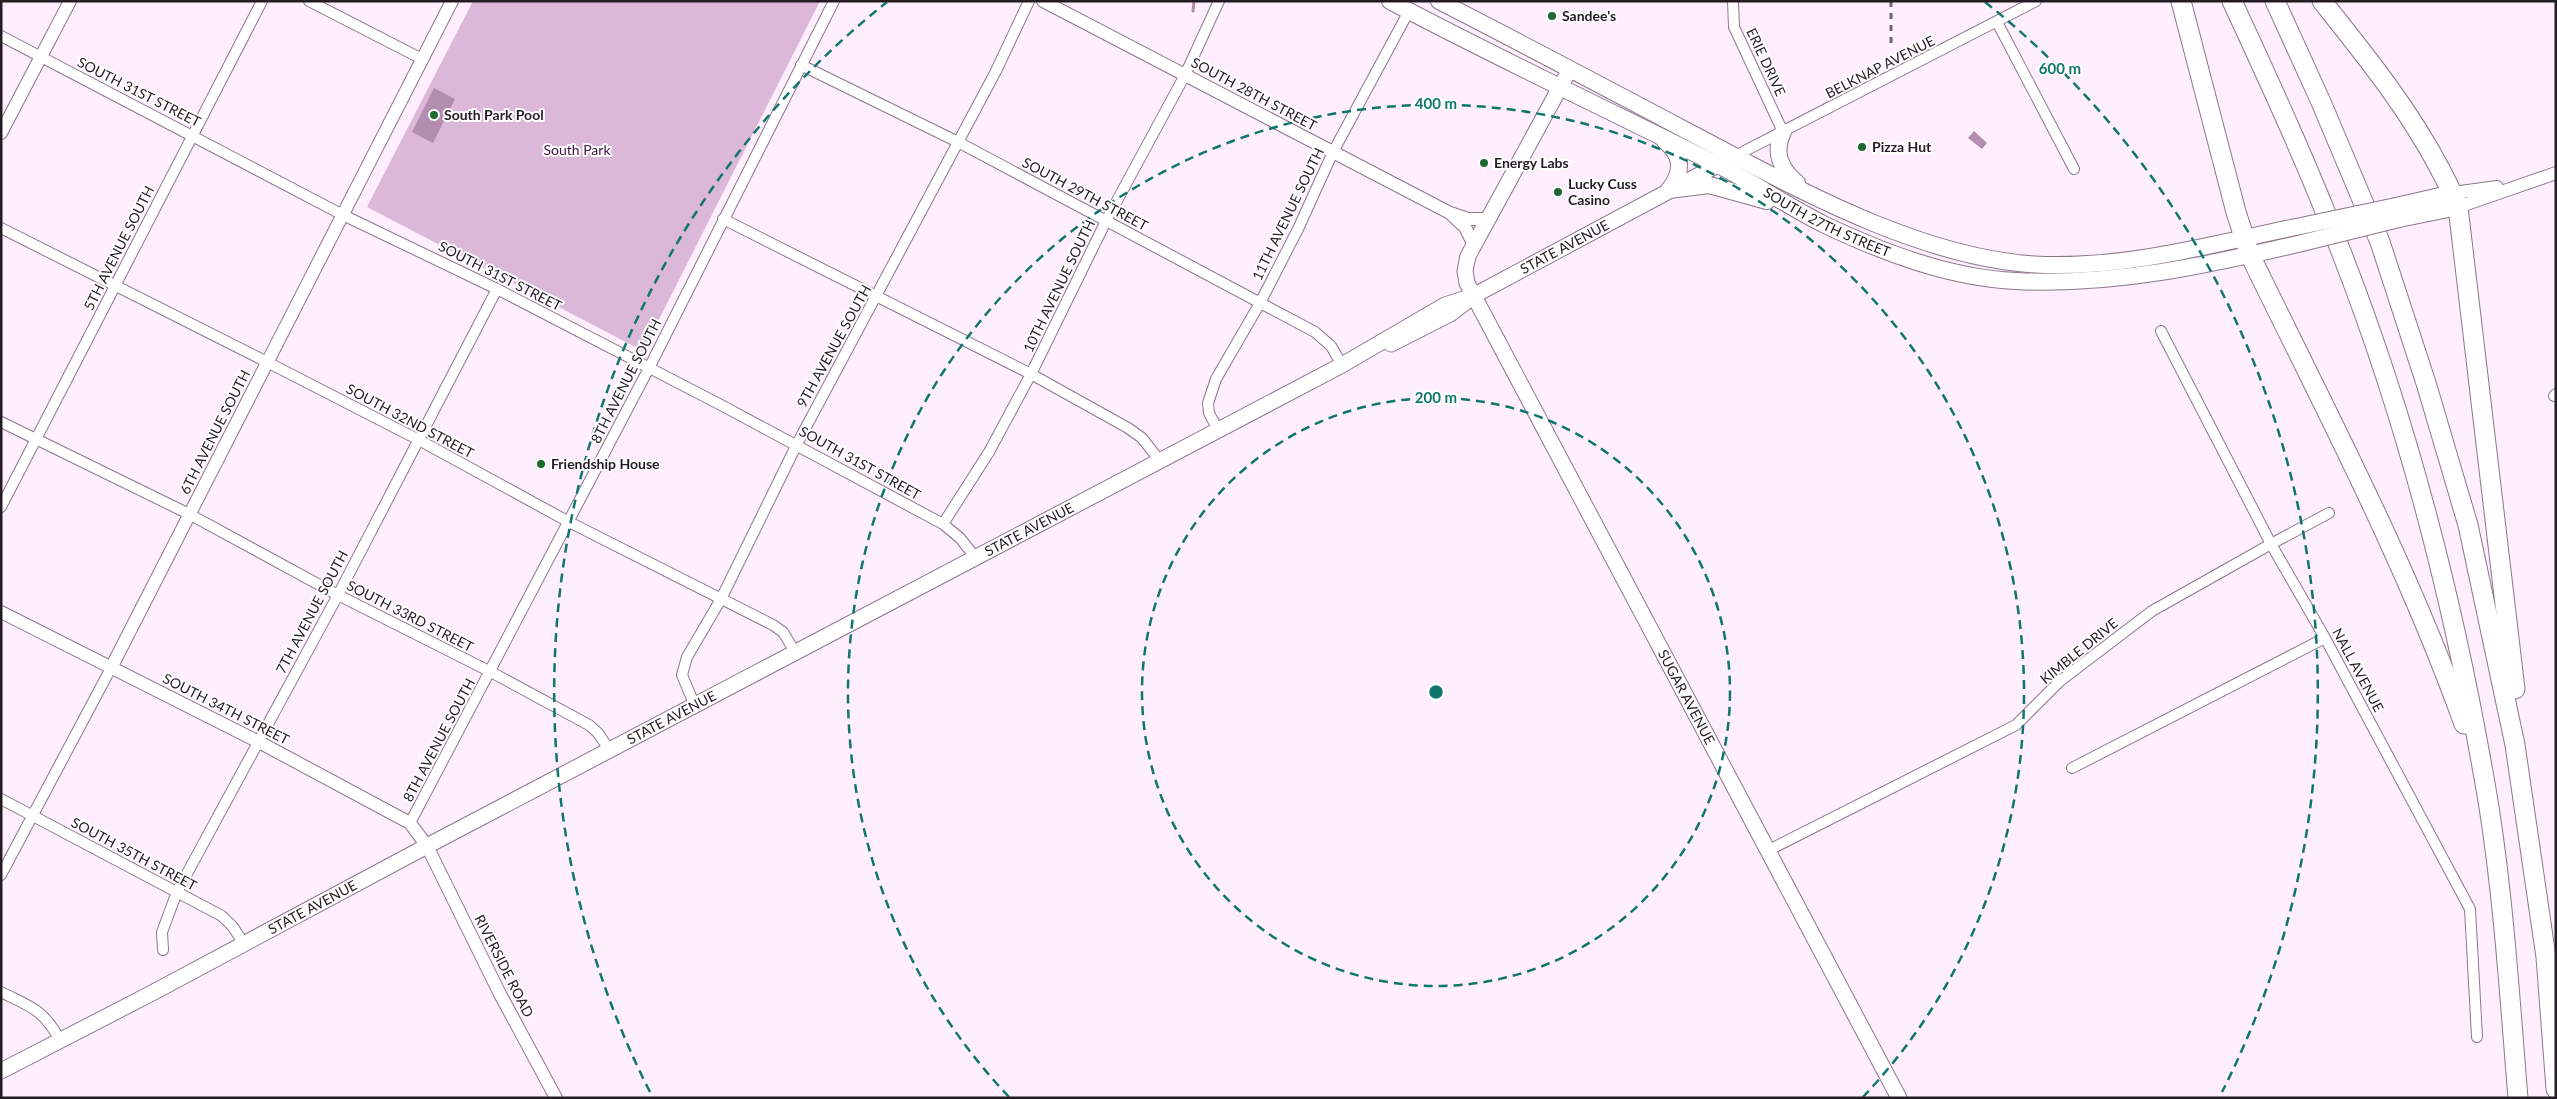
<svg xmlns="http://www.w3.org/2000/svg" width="2557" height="1099" font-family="Lato,sans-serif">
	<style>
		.green { fill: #dbb7d8 }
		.water { fill: #b28daf }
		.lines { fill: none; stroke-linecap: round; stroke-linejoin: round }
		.stream { stroke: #b28daf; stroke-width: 3 }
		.minor-casing { stroke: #8b7889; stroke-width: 12 }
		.tertiary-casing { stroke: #8b7889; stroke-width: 14 }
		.secondary-casing { stroke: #8b7889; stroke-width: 17 }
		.primary-casing { stroke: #8b7889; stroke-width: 18 }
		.motorway-casing { stroke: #8b7889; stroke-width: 21 }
		.minor { stroke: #fff; stroke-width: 10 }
		.tertiary { stroke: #fff; stroke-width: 12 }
		.secondary { stroke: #fff; stroke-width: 15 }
		.primary { stroke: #fff; stroke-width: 16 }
		.motorway { stroke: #fff; stroke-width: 19 }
		.rail { stroke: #70656f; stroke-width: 3; stroke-dasharray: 6 6; stroke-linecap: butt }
		.primary-bridge-casing { stroke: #8b7889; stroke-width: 18; stroke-linecap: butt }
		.primary-bridge { stroke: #fff; stroke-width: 16 }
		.ring { fill: none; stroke: #0f766e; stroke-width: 2.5; stroke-dasharray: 9 6 }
		.poi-dot { fill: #1f6733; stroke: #fff; stroke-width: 2 }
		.labels { text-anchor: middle; stroke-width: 4; stroke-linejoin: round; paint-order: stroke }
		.poi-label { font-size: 14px; font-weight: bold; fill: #241c23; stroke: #fff; text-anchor: start }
		.street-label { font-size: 14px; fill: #241c23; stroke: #fff }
		.park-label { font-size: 14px; fill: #421441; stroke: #fff }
		.centre { fill: #0f766e; stroke: #fff; stroke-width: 2.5 }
		.ring-label { font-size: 15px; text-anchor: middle; font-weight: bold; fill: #0f766e; stroke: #fff; stroke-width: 4; stroke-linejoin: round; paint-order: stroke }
	</style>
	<rect width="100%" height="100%" fill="#ffeefd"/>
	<polygon class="green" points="473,1 820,1 643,351 367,207"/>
	<g class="water">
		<polygon points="434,88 455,99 433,143 412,132"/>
		<polygon points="1974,131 1987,143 1982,149 1968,138"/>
	</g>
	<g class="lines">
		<polyline class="stream" points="1193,11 1194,1"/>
		<defs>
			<g id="minor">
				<polyline points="309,1 422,59"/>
				<polyline points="1733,1 1734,27 1783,132"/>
				<polyline points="1997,22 2074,169"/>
				<polyline points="1,36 343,215 497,289 721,405 943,524 960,538 975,557"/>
				<polyline points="801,65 958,142 1315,332 1331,346 1342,365"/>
				<polyline points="1735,156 2036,1"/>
				<polyline points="723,219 1031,374 1128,428 1142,438 1160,461"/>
				<polyline points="1,228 267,362 419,440 569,522 773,625 783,632 795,652"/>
				<polyline points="2161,331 2271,544 2325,638 2470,909 2477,1037"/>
				<polyline points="2554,396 2556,394"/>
				<polyline points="1,422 189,514 338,595 491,672 589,725 598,733 610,751"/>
				<polyline points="1218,430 1209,413 1208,403 1216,379 1260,303 1298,229 1333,152 1409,11"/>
				<polyline points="1,507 262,1"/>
				<polyline points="943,524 989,452 1031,374 1106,221 1185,75 1219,1"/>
				<polyline points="695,706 682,675 687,657 721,599 797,444 996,71 1029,1"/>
				<polyline points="2072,768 2325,638"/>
				<polyline points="1,799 222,916 233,927 244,944"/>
				<polyline points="410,823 649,368 834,1"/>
				<polyline points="1767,851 2016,725 2060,681 2152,611 2271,544 2329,513"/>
				<polyline points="1,875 111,668"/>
				<polyline points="163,950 162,932 177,892 338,595 497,289"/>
				<path d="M1,992C31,1007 43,1009 60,1040"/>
			</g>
			<g id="tertiary">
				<polyline points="1043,1 1450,213 1468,219 1488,219"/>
				<polyline points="1,133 70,1"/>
				<polyline points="2453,193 2497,187"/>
				<polyline points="2458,207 2556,173"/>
				<polyline points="1452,215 1465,227 1474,245"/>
				<polyline points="1,612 259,742 410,823 427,846 500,994 556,1098"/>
				<polyline points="111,668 452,1"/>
			</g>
			<g id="secondary">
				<path id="s1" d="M1570,69L1468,256L1465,271L1467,283L1899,1098"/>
				<polyline points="1391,344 1450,314 1466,302"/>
				<path id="s2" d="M1,1071L152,993L427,846L1342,365L1445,305L1473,296L1727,160"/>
			</g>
			<g id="primary">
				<path id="s3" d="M1390,1C1497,58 1607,109 1716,164C1753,182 1787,206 1823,224C1882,252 1949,278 2016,281C2113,286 2208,265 2302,243"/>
				<path d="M1439,1C1523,44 1606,88 1689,132C1794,187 1925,262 2046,265C2132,267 2213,244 2296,227"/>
				<path d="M1783,132C1773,152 1781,170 1797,183"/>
				<path d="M1665,141C1683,156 1683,172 1669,190"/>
				<polyline points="1669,190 1709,185 1767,201"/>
				<polyline points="2396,206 2453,193"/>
				<polyline points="2399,219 2458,207"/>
			</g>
			<g id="motorway">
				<path d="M2181,1L2236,212L2250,255C2325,409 2406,562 2464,724"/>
				<path d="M2232,1C2271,85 2309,168 2342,254C2411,431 2458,620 2489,807C2504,903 2510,1001 2518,1098"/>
				<polyline points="2275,1 2321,102 2380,242 2426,383 2468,525 2515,745 2546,957 2556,1089"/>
				<path d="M2322,1C2365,55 2408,108 2440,169C2446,181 2453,193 2458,207L2515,689"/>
			</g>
		</defs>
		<use href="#minor" class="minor-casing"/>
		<use href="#tertiary" class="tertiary-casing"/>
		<use href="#secondary" class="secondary-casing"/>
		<use href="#primary" class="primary-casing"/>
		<use href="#motorway" class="motorway-casing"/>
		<use href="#minor" class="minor"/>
		<use href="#tertiary" class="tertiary"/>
		<use href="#secondary" class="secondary"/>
		<use href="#primary" class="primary"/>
		<use href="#motorway" class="motorway"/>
		<polyline class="rail" points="1891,43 1891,1"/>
		<defs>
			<g id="primary-bridge">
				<polyline points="2296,227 2396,206"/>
				<polyline points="2302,243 2399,219"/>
			</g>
		</defs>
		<use href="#primary-bridge" class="primary-bridge-casing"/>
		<use href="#primary-bridge" class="primary-bridge"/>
	</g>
	<g class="ring">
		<circle cx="1436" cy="692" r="294"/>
		<path d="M1009 1097A588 588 0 1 1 1863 1097"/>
		<path d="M650 1092A882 882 0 0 1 887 2M1985 2A882 882 0 0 1 2222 1092"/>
	</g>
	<g class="poi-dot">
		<circle cx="1552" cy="16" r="5"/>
		<circle cx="434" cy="115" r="5"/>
		<circle cx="1862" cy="147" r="5"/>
		<circle cx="1484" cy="163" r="5"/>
		<circle cx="1558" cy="192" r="5"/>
		<circle cx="541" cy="464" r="5"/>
	</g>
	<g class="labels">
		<g class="poi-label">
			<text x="1562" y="21">Sandee's</text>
			<text x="444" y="120">South Park Pool</text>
			<text x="1872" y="152">Pizza Hut</text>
			<text x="1494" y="168">Energy Labs</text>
			<text x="1568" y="189">Lucky Cuss<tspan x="1568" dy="16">Casino</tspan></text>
			<text x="551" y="469">Friendship House</text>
		</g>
		<g class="street-label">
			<text transform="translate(1766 62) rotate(65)" y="5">ERIE DRIVE</text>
			<text transform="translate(1880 67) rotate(-27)" y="5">BELKNAP AVENUE</text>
			<text transform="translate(139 92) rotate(27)" y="5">SOUTH 31ST STREET</text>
			<text transform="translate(1254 94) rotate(28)" y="5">SOUTH 28TH STREET</text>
			<text transform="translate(1085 194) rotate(28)" y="5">SOUTH 29TH STREET</text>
			<text transform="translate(1288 214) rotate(-64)" y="5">11TH AVENUE SOUTH</text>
			<text dy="5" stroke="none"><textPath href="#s3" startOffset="490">SOUTH 27TH STREET</textPath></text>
			<text dy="5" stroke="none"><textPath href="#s2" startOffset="1768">STATE AVENUE</textPath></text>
			<text transform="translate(119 248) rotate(-63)" y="5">5TH AVENUE SOUTH</text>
			<text transform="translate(500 276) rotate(27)" y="5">SOUTH 31ST STREET</text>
			<text transform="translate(1059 286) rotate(-64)" y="5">10TH AVENUE SOUTH</text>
			<text transform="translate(834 346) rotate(-61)" y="5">9TH AVENUE SOUTH</text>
			<text transform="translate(626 381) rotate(-63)" y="5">8TH AVENUE SOUTH</text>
			<text transform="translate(410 421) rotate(28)" y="5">SOUTH 32ND STREET</text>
			<text transform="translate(215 432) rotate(-63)" y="5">6TH AVENUE SOUTH</text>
			<text transform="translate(860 463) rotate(29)" y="5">SOUTH 31ST STREET</text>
			<text dy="5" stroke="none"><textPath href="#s2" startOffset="1162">STATE AVENUE</textPath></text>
			<text transform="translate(312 612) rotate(-62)" y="5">7TH AVENUE SOUTH</text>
			<text transform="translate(410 616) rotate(27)" y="5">SOUTH 33RD STREET</text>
			<text transform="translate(2079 651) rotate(-39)" y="5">KIMBLE DRIVE</text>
			<text transform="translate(2358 670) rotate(62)" y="5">NALL AVENUE</text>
			<text dy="5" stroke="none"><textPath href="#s1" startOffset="709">SUGAR AVENUE</textPath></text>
			<text transform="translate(226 709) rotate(27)" y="5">SOUTH 34TH STREET</text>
			<text dy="5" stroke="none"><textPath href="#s2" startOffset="758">STATE AVENUE</textPath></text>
			<text transform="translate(439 740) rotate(-62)" y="5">8TH AVENUE SOUTH</text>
			<text transform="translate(134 854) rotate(28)" y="5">SOUTH 35TH STREET</text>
			<text dy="5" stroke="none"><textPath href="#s2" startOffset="352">STATE AVENUE</textPath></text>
			<text transform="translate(504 966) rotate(63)" y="5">RIVERSIDE ROAD</text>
		</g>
		<g class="park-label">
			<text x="577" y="155">South Park</text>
		</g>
	</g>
	<circle cx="1436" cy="692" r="8" class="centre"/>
	<g class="ring-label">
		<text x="2060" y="74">600 m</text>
		<text x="1436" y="109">400 m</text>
		<text x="1436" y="403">200 m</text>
	</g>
	<rect width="2557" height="1099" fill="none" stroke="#241c23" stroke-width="5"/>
</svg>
